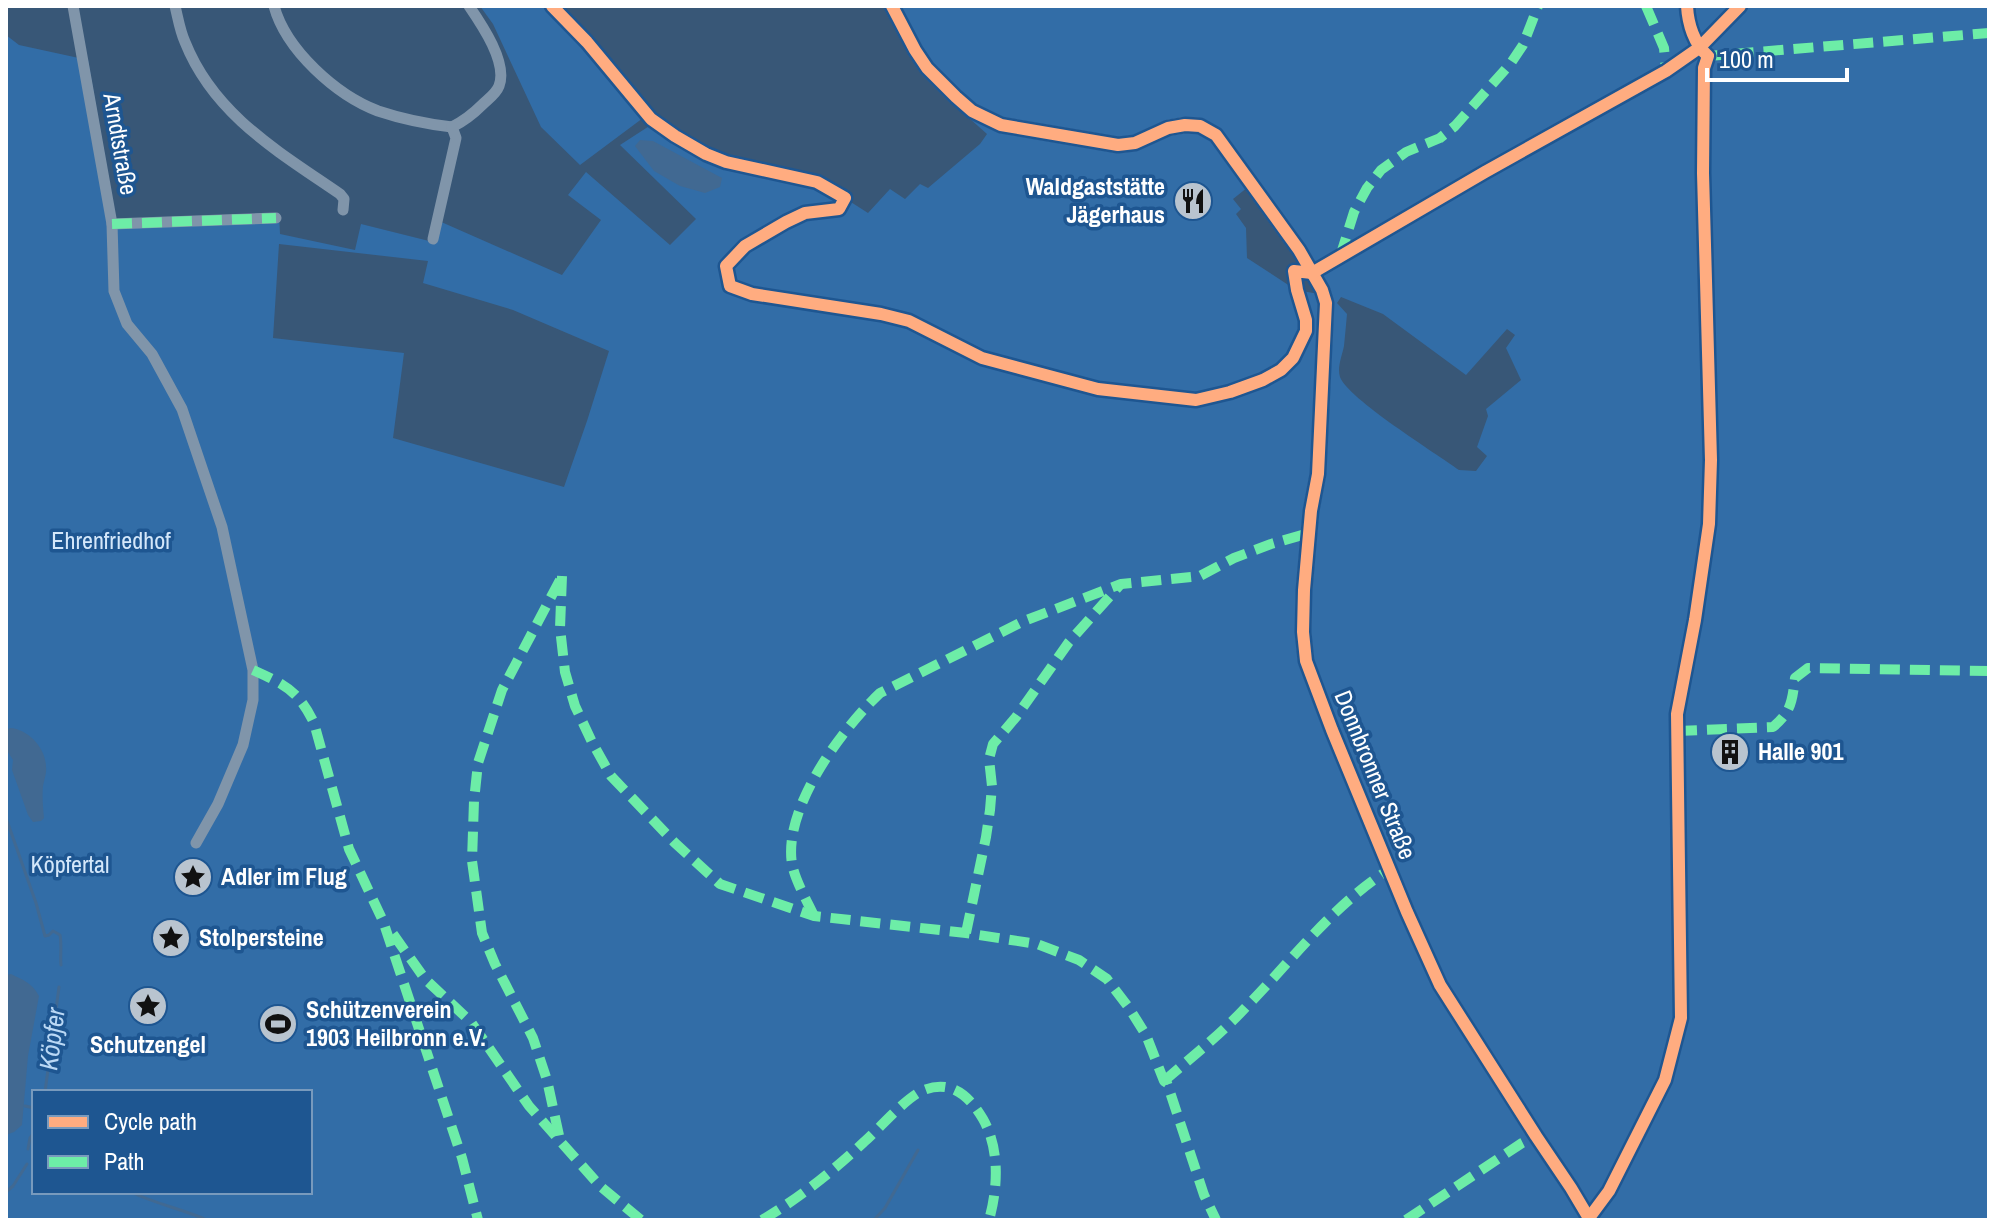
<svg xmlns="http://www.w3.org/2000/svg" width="1995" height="1226" font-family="'Archivo Narrow',sans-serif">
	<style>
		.green { fill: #326da7; fill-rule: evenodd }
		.water { fill: #416992 }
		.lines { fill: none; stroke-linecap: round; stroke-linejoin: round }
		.stream { stroke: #416992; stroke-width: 3 }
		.street { stroke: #8095aa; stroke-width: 11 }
		.secondary { stroke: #7c91a6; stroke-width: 16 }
		.quiet { stroke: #6deda7; stroke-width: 10; stroke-dasharray: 20 10; stroke-linecap: butt }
		.cycleway-casing { stroke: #1e5691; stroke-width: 17 }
		.cycleway { stroke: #ffac80; stroke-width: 12 }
		.labels { text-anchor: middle; stroke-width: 7; stroke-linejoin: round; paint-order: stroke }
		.street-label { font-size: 24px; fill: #fff; stroke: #1e5691 }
		.poi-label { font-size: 24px; font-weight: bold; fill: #fff; stroke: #1e5691; text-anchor: start }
		.park-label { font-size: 24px; fill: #d4e7fa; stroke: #1e5691 }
		.water-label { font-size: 26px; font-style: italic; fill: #bad8f5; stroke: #1e5691 }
	</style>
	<rect width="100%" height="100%" fill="#385777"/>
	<g class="green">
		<polygon points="480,6 545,6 594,59 643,118 580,165 541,127 493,24"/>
		<path d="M892,6H1989V1220H6V35L19,45L88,60L116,220L279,213L280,234L355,250L361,224L433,242L439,221L562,275L601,220L568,195L586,172L670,245L696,219L620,145L657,121L705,152L752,166L807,179L843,197L868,213L890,189L905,199L920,184L928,188L980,144L987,134L951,102ZM1248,187L1319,294L1296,290L1247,258L1246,228L1236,214L1241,209L1233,199ZM279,244L428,261L423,283L513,310L609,351L587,421L564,487L393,438L404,353L273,338ZM1341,297L1383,314L1466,375L1507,329L1515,335L1506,348L1521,380L1486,409L1488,416L1477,447L1487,456L1476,471L1459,470C1437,454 1347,398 1340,377C1337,367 1342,356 1344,346C1345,336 1346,325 1347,314L1337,303ZM34,1092H310V1192H34Z"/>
	</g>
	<g class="water">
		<polygon points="640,140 653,141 722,178 720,187 705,193 680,186 654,171 635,146"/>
		<path d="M10,728C28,729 46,748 46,767C47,773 44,780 43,786C42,796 43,807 44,818L41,821L33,822L28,815L12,770L13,760L6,749V730Z"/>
		<path d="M11,974C25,981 32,983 39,996L28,1056L22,1125L14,1132L6,1135V975Z"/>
	</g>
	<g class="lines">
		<g class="stream">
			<path d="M6,818L36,903L45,936L49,935L53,931L60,935C62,945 60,955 61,965"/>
			<polyline points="45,1092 59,987"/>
			<polyline points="25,1106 34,1108"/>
			<polyline points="28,1149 30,1138 34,1133"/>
			<polyline points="6,1192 13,1186 27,1164"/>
			<path d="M131,1192C156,1204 182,1209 207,1220"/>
			<polyline points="874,1220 885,1208 918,1150"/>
		</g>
		<g class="street">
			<polyline points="73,6 112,224 114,291 127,324 152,354 182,409 222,527 253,670 253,700 243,745 218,804 196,843"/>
			<path d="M175,6C178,18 180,31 185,42C214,115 279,152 340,194L344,199L343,210"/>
			<path d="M274,6C286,50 336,95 378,111C402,119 426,124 452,127"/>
			<path d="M452,127C464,121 473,114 482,105C488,99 496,94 499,86C508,63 482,25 469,6"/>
			<polyline points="112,224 276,218"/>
			<polyline points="433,239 456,138 452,127"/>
		</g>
		<polyline class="secondary" points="892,6 915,50 927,68 956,97 972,111 1001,125 1118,145 1135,143 1168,128 1185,125 1200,126 1216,135 1299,250 1322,290 1326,303 1318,474 1311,511 1304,590 1303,632 1306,661 1332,730 1407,912 1440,985 1536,1136 1571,1188 1590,1220"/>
		<g class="quiet">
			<polyline points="1646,6 1664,48 1666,71"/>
			<polyline points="1705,53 1708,56 1989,33"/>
			<polyline points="112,224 276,218"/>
			<polyline points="1340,257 1354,212 1367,188 1381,170 1406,152 1440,138 1455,126 1511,63 1523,45 1538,6"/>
			<polyline points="562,576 560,628 565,672 575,706 592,742 611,776 675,843 720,884 814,916 966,933 1037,944 1079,960 1107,979 1129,1008 1146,1035 1164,1081 1167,1083 1204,1195 1216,1220"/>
			<polyline points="560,580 502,690 478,763 474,801 472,861 482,933 495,964 533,1038 547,1080 560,1140"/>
			<path d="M253,670C284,684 299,691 314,723L349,849L383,921L462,1158L478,1220"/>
			<path d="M1677,731L1773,727C1792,711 1792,701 1795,678L1808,668L1989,671"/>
			<path d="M814,916C807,901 795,880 792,864C783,808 841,730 880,693L1024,621L1121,584L1200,576L1234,558L1271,544L1309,533"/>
			<polyline points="966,933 986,837 990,810 992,786 989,759 993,744 1016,717 1069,642 1120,585"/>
			<polyline points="393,934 425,979 471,1022 529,1106 600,1186 641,1220"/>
			<path d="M1164,1081C1192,1057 1222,1033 1247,1006C1293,959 1333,905 1390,869"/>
			<path d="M762,1220C798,1199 833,1171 864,1142C879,1129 906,1097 924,1090C952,1079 970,1097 983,1119C1000,1149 998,1188 989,1220"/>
			<polyline points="1406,1220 1522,1143 1536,1136"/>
		</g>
		<defs>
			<g id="cycleway">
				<polyline points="552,6 587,42 651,119 675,136 706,154 726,162 817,182 845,198 839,209 805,213 786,222 745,246 726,266 730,286 752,294 881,314 909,321 982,358 1098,389 1196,400 1230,392 1263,380 1281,370 1293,358 1306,331 1306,320 1297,290 1294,271 1312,273"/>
				<polyline points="892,6 915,50 927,68 956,97 972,111 1001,125 1118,145 1135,143 1168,128 1185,125 1200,126 1216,135 1299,250 1322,290 1326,303 1318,474 1311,511 1304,590 1303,632 1306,661 1332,730 1407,912 1440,985 1536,1136 1571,1188 1590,1220"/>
				<polyline points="1312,273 1485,172 1666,71 1699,48 1740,6"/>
				<path d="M1589,1218L1609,1191L1665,1080L1681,1018L1677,714L1695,620L1709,524L1711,460L1703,173L1704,68L1708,56C1694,44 1688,24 1687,6"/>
			</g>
		</defs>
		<use href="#cycleway" class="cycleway-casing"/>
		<use href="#cycleway" class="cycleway"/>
	</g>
	<defs>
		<symbol id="restaurant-disc" viewBox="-11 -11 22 22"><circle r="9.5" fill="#b9c4cf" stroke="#1e5691"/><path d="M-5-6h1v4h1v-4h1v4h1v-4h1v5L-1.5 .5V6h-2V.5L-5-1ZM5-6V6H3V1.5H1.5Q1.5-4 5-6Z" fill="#111"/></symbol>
		<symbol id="building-disc" viewBox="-11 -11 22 22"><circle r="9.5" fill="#b9c4cf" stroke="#1e5691"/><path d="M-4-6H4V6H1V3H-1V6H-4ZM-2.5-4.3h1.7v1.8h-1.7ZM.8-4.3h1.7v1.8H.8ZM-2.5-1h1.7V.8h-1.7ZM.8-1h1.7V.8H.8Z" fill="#111"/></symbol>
		<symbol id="sight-disc" viewBox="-11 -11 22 22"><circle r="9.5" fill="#b9c4cf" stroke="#1e5691"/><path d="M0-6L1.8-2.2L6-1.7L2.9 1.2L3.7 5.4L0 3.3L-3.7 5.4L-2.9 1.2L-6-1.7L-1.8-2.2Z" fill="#111"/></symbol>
		<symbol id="stadium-disc" viewBox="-11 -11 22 22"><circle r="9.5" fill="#b9c4cf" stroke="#1e5691"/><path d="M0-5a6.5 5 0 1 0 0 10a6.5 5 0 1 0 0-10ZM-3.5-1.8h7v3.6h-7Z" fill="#111"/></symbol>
	</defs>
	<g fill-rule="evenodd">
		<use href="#restaurant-disc" x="1171" y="179" width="44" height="44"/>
		<use href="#building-disc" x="1708" y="730" width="44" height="44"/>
		<use href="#sight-disc" x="171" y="855" width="44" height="44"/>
		<use href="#sight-disc" x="149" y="916" width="44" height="44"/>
		<use href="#sight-disc" x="126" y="984" width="44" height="44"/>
		<use href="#stadium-disc" x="256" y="1002" width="44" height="44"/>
	</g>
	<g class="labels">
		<g class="street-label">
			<text transform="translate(120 144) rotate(80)" y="8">Arndtstraße</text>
			<text transform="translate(1375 775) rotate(68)" y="8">Donnbronner Straße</text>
		</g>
		<g class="poi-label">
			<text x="1165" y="195" text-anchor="end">Waldgaststätte<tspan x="1165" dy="28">Jägerhaus</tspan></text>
			<text x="1758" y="760">Halle 901</text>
			<text x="221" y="885">Adler im Flug</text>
			<text x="199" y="946">Stolpersteine</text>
			<text x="306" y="1018">Schützenverein<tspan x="306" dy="28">1903 Heilbronn e.V.</tspan></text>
			<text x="148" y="1053" text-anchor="middle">Schutzengel</text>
		</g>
		<g class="park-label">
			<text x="111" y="549">Ehrenfriedhof</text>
			<text x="70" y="873">Köpfertal</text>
		</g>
		<g class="water-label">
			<text transform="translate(52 1039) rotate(-83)" y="9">Köpfer</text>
		</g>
	</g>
	<rect width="1995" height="1226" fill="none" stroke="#ffffff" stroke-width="16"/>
	<rect x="32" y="1090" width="280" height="104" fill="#1e5691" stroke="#789abd" stroke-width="2"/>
	<rect x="48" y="1116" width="40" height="12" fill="#ffac80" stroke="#789abd" stroke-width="2"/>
	<text x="104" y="1130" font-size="24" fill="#ffffff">Cycle path</text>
	<rect x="48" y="1156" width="40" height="12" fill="#6deda7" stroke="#789abd" stroke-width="2"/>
	<text x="104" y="1170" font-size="24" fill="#ffffff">Path</text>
	<path d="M1707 68v12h140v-12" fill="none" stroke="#ffffff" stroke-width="4"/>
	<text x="1719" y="68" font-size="24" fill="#ffffff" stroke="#1e5691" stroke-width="6" paint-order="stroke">100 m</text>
</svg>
